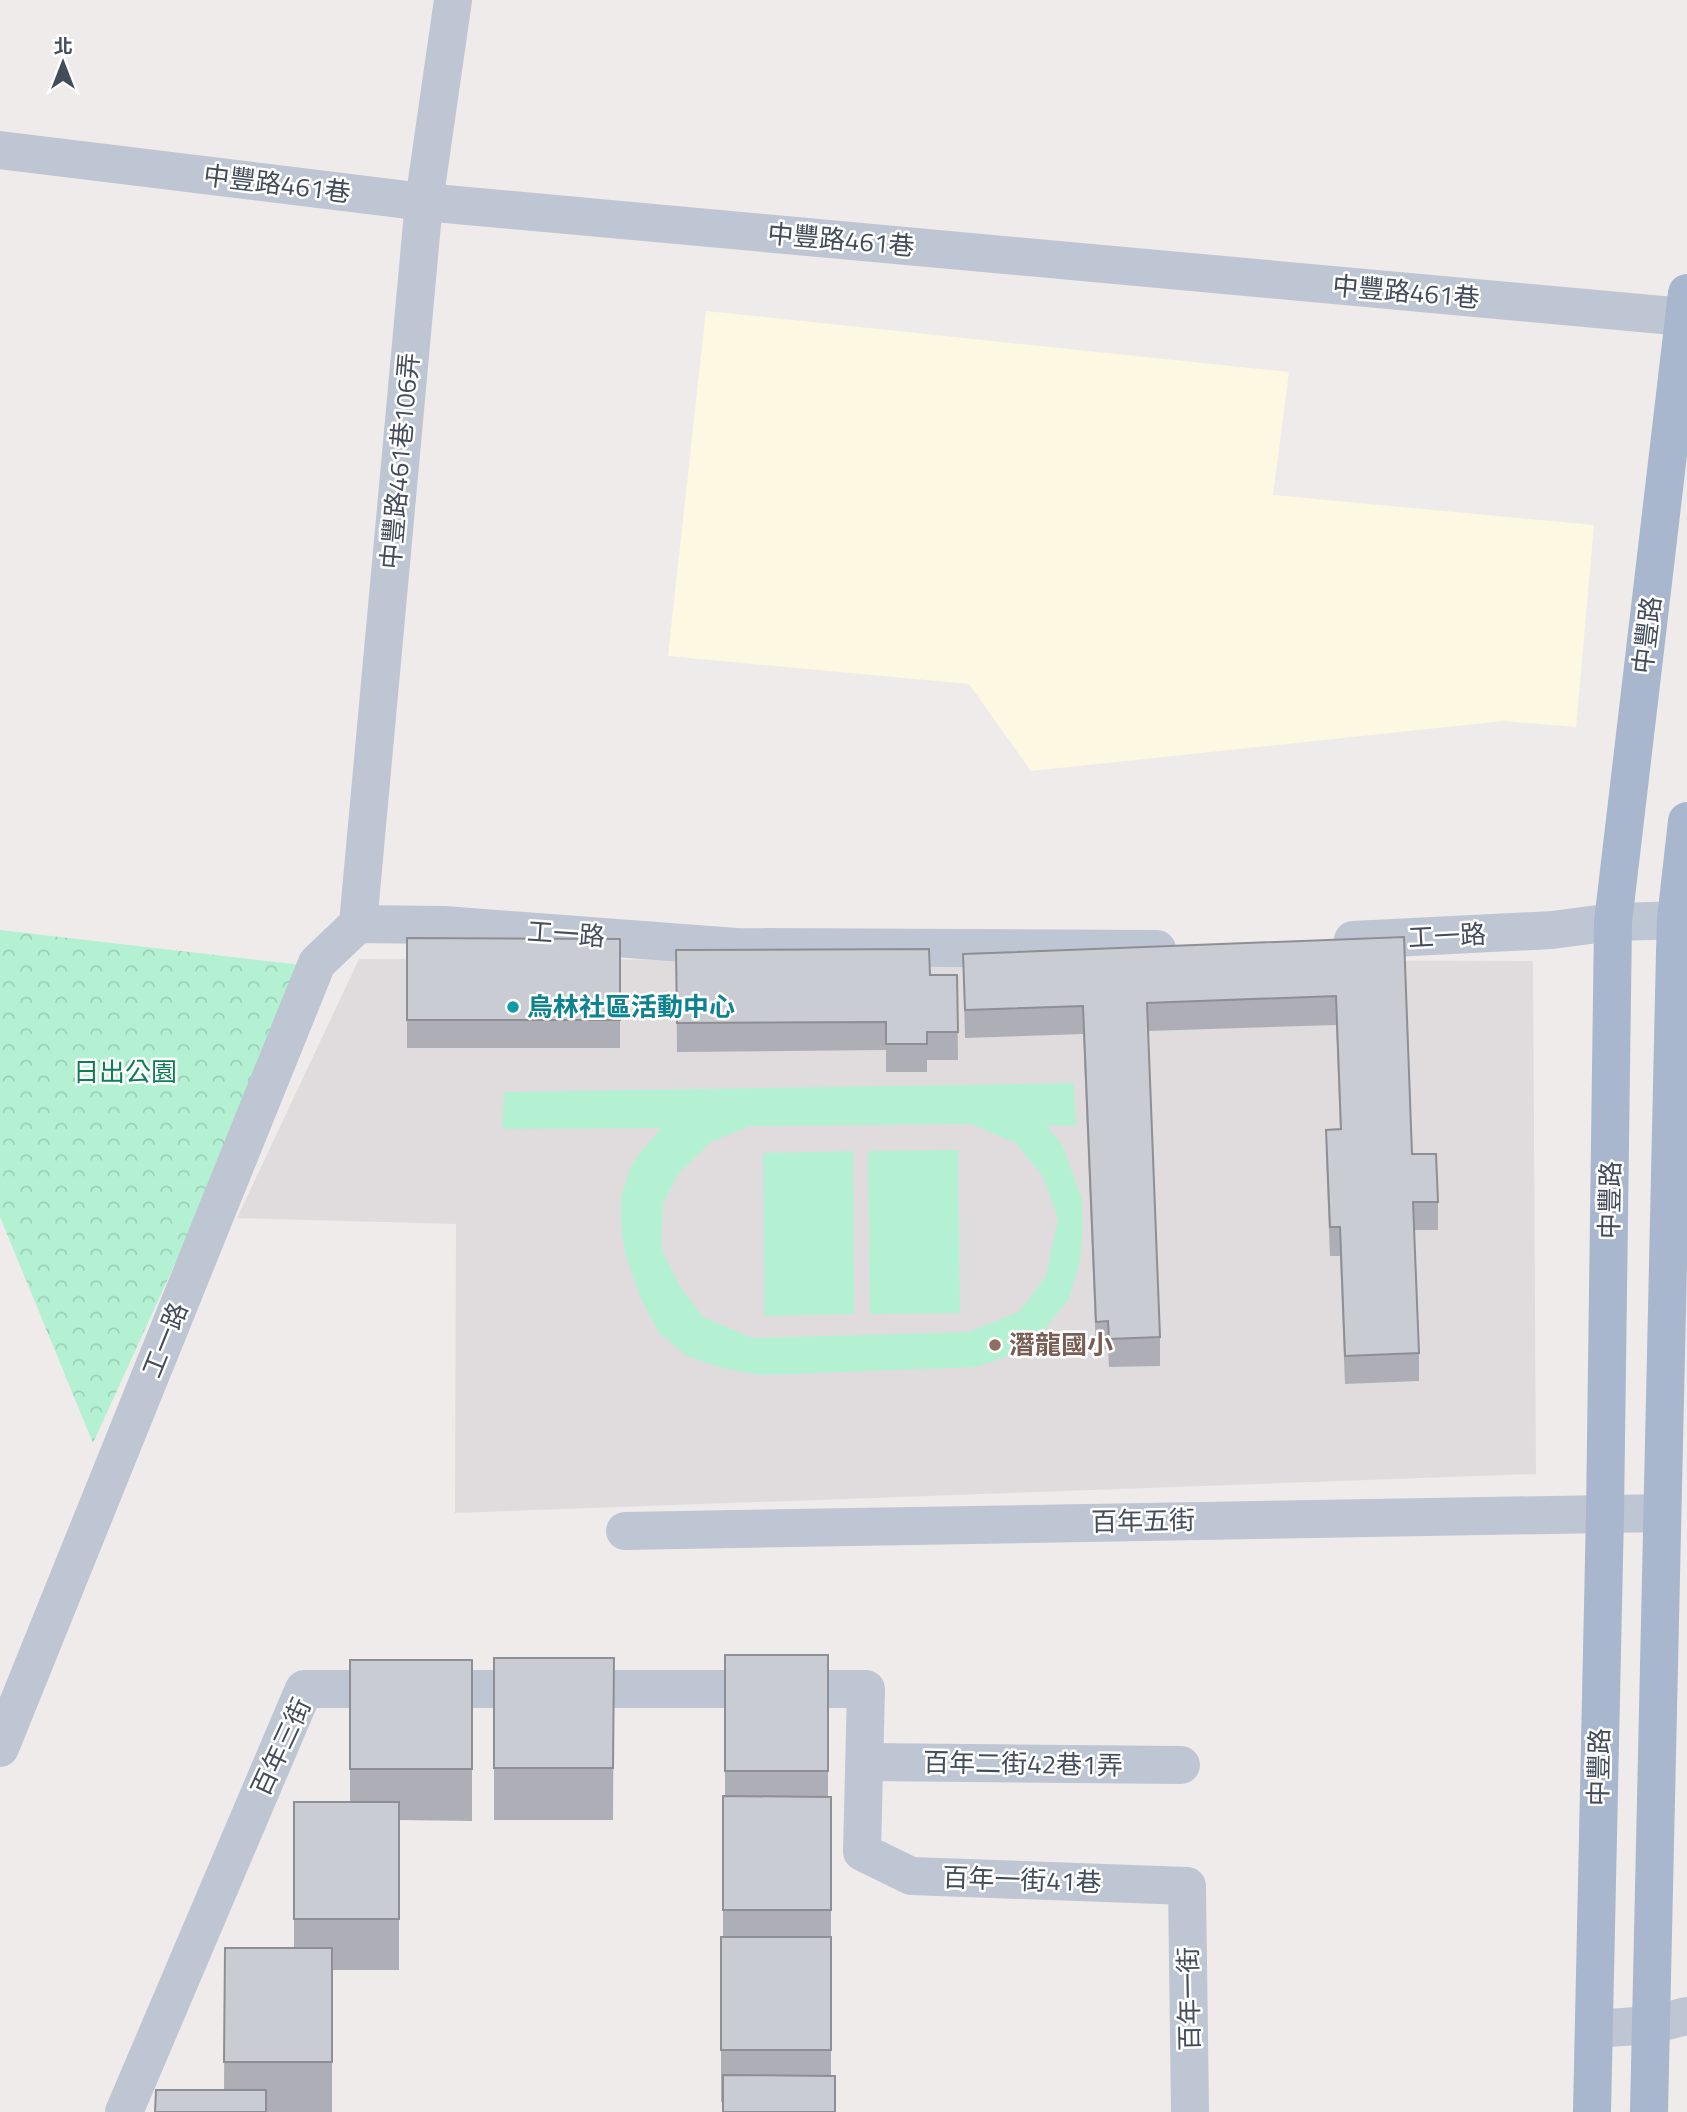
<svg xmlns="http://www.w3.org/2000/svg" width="1687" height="2112" font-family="'Titillium Web','Noto Sans TC',sans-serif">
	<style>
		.commercial { fill: #fdf8e1 }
		.education { fill: #e0dcdd }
		.grass { fill: #b4f1d2; fill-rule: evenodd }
		.forest { fill: url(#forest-crowns) }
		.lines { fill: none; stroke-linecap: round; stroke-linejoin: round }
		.minor { stroke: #bdc6d2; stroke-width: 38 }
		.major { stroke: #a8b7cd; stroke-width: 38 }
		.wall { fill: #aeafb6 }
		.building { fill: #caccd4; stroke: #8d8f94; stroke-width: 2 }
		.culture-dot { fill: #0f9aa8; stroke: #fff; stroke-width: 2.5 }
		.education-dot { fill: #8d6e63; stroke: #fff; stroke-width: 2.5 }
		.labels { text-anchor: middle; stroke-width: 5; stroke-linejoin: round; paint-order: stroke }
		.street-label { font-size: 26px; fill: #434c5a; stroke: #fff }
		.culture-label { font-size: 26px; font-weight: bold; fill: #0d838f; stroke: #fff; text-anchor: start }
		.park-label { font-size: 26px; fill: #0f7f53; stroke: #fff }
		.education-label { font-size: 26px; font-weight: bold; fill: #785e54; stroke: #fff; text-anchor: start }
	</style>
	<defs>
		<pattern id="forest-crowns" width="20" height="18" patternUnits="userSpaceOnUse" patternTransform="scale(1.75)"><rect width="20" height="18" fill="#b4f1d2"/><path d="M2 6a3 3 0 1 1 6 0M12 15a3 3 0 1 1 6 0" fill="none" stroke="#9cd0b7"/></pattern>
	</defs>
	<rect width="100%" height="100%" fill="#efebeb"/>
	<polygon class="commercial" points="706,311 1289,372 1273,495 1594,525 1576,727 1503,721 1031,771 969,684 668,656"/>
	<polygon class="education" points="359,959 1533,961 1536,1474 455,1513 456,1224 237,1218"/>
	<g class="grass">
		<path d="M1074,1083L1076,1126L1046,1125L1062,1145L1082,1199L1083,1229L1080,1261L1069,1299L1043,1331L1020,1352L976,1367L760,1375L722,1368L687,1356L660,1334L642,1301L626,1257L621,1225V1198L630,1168L642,1150L661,1128L502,1129L504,1092ZM971,1124L1016,1143L1043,1177L1058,1218L1046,1276L1020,1311L969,1332L752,1338L703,1317L679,1285L661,1247L663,1203L679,1173L711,1142L750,1126Z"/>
		<polygon points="958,1150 960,1313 870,1314 868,1151"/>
		<polygon points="853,1151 854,1314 764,1316 763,1153"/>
	</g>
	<polygon class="forest" points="0,930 311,966 93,1443 0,1217"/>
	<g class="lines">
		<g class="minor">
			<polyline points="0,150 424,202 1684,317"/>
			<polyline points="358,924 424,202 453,0"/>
			<polyline points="1353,940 1552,930 1613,922 1687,920"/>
			<polyline points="625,1531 1662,1513"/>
			<polyline points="0,1748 317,963 358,924 444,925 736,947 1157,949"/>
			<polyline points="865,1762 1181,1765"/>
			<polyline points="1594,2029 1651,2025 1687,2016"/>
			<polyline points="124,2112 304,1689 866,1689 862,1852 911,1876 1187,1886 1190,2112"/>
		</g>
		<g class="major">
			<polyline points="1592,2112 1605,1513 1613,922 1687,293"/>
			<polyline points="1649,2112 1675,952 1676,919 1687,821"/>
		</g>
	</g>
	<g class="wall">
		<polygon points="1404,937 1412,1154 1438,1202 1438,1230 1414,1230 1419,1353 1419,1381 1345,1384 1340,1256 1330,1256 1326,1158 1326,1130 1340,1129 1336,1025 1148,1031 1160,1337 1160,1366 1109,1367 1108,1349 1096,1350 1083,1034 965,1038 963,954"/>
		<polygon points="407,938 620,939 620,1048 407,1048"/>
		<polygon points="676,950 930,975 957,975 958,1060 927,1060 927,1072 886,1072 886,1050 677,1052"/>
		<polygon points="725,1655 828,1655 828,1797 831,1797 831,2076 721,2102 721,2050 723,1937 723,1796 725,1796"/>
		<polygon points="494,1658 614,1658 613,1820 494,1820"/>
		<polygon points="350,1660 472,1660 472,1821 399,1820 399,1970 332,1970 332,2112 155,2112 224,2090 225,1948 294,1948 294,1802 350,1802"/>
	</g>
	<g class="building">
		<polygon points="1404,937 1412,1154 1436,1154 1438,1202 1413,1202 1419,1353 1345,1356 1340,1227 1330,1227 1326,1130 1341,1129 1336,996 1147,1003 1160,1337 1109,1339 1108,1321 1096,1322 1083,1006 965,1010 963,954"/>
		<polygon points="407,938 620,939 620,1020 407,1020"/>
		<polygon points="929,949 930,975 957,975 958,1032 927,1032 927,1044 886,1044 886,1022 677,1023 676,950"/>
		<rect x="725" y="1655" width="103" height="116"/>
		<polygon points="494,1658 614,1658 613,1768 494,1768"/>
		<rect x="350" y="1660" width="122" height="109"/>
		<polygon points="723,1796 831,1797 831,1910 723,1910"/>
		<rect x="294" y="1802" width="105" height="117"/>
		<rect x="721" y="1937" width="110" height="113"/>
		<polygon points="225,1948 332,1948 332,2062 224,2062"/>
		<polygon points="723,2075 835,2076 835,2112 723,2112"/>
		<polygon points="156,2090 266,2090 266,2112 155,2112"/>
	</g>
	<circle class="culture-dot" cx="513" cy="1007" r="7"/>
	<circle class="education-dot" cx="995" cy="1345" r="7"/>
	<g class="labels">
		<g class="street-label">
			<text transform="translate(277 184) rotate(7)" y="9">中豐路461巷</text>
			<text transform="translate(841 240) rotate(5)" y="9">中豐路461巷</text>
			<text transform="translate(1406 292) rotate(5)" y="9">中豐路461巷</text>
			<text transform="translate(400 461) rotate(-85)" y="9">中豐路461巷106弄</text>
			<text transform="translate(1647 635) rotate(-83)" y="9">中豐路</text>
			<text transform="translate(566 934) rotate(4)" y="9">工一路</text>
			<text transform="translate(1447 936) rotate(-3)" y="9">工一路</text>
			<text transform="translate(1610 1200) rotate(-89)" y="9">中豐路</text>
			<text transform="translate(165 1340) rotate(-68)" y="9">工一路</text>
			<text transform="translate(1143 1521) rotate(-1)" y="9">百年五街</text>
			<text transform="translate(281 1747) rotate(-65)" y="9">百年三街</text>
			<text transform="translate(1023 1764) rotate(1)" y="9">百年二街42巷1弄</text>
			<text transform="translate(1599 1767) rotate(-89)" y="9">中豐路</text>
			<text transform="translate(1022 1880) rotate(2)" y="9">百年一街41巷</text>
			<text transform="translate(1189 1999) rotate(-91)" y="9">百年一街</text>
		</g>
		<g class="culture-label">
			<text x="527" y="1016">烏林社區活動中心</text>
		</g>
		<g class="park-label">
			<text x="125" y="1081">日出公園</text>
		</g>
		<g class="education-label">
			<text x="1009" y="1354">潛龍國小</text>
		</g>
	</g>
	<g transform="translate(63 63)" stroke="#ffffff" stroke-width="5" paint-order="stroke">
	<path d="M0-5L12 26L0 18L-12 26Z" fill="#434c5a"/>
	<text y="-10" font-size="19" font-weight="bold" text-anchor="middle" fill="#434c5a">北</text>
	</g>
</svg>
